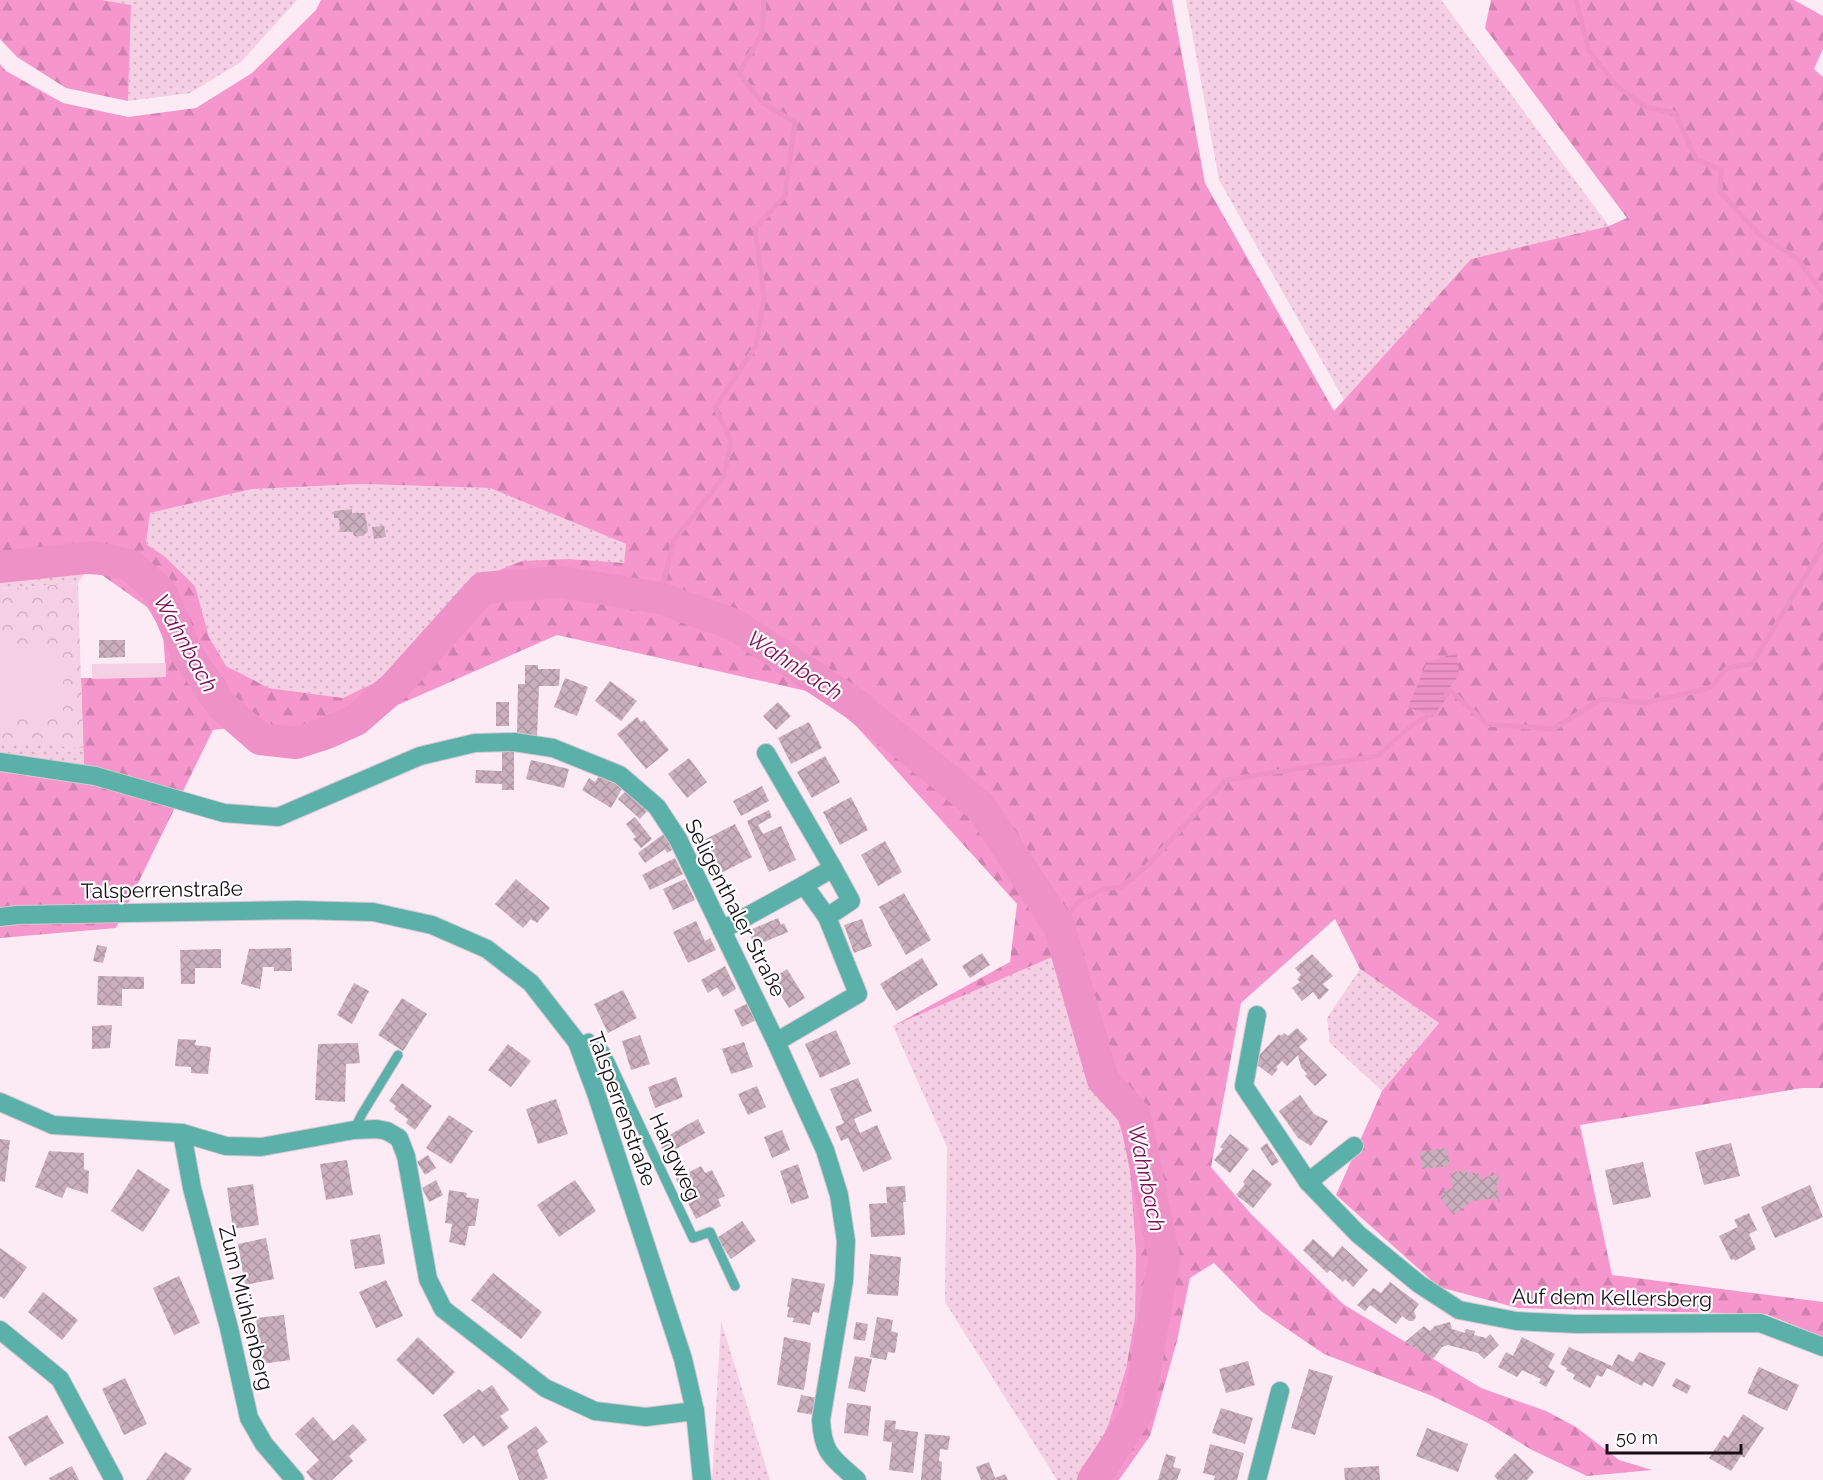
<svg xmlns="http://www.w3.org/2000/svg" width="1823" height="1480" font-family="Raleway,sans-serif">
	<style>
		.grass { fill: url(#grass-dots) }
		.forest { fill: url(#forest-firs); fill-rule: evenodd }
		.park { fill: url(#park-crowns) }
		.garden { fill: #f5cfe3 }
		.water { fill: url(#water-rules) }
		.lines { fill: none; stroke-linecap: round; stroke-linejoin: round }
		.stream { stroke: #ee91c6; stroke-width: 5 }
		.river { stroke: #ee91c6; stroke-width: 32 }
		.building { fill: url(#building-cross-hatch) }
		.lane-casing { stroke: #d8c8d0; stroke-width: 11 }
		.street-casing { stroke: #d8c8d0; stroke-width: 20 }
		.lane { stroke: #5bb1a9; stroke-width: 9 }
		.street { stroke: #5bb1a9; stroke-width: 18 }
		.labels { text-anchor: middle; stroke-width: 4.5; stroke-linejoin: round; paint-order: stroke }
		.street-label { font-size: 21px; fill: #180f14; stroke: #fff }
		.water-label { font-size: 22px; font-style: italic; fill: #7e105b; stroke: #fff }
	</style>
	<defs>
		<pattern id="grass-dots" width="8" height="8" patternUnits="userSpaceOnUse" patternTransform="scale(1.5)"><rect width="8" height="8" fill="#f5cfe3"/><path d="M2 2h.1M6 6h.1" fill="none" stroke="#d1b1c2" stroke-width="1.8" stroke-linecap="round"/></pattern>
		<pattern id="forest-firs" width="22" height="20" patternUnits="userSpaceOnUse" patternTransform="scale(1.5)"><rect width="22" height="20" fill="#f597cd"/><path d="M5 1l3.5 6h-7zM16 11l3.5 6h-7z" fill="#d181af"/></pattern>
		<pattern id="park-crowns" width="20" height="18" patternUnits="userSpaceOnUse" patternTransform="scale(1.5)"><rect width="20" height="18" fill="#f5cfe3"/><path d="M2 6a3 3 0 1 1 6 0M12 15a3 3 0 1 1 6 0" fill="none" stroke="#d1b1c2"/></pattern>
		<pattern id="water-rules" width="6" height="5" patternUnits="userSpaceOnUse" patternTransform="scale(1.5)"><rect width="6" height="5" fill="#ee91c6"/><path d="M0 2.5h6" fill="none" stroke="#cb7ca9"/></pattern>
		<pattern id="building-cross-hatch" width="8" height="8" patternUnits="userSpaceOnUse" patternTransform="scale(1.5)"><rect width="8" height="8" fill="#caafbd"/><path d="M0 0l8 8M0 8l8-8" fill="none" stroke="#ad95a2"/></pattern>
	</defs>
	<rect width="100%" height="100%" fill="#fcebf4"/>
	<g class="grass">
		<polygon points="102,0 297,0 241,62 190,93 128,101 131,5"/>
		<polygon points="1186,0 1441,0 1609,226 1471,259 1344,400 1219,180"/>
		<polygon points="361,484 490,488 626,544 624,564 569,559 431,631 384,678 343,698 269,688 226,666 209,637 195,586 146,544 150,513 252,489"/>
		<polygon points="0,569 85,573 78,583 0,589"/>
		<polygon points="9,741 83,748 84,768 0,763 0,742"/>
		<polygon points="1075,946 1089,1033 1129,1154 1136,1254 1135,1317 1126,1369 1108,1425 1083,1480 1057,1480 945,1302 947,1147 893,1026"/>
		<polygon points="1360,969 1439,1023 1382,1091 1330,1043 1327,1018"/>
		<polygon points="721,1321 770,1480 712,1480"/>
	</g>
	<g class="forest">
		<polygon points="0,0 102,0 131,5 128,101 66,88 17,57 0,39"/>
		<path d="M321,0H1172L1205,183L1334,411L1471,259L1609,226L1627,218L1485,28L1491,0H1794L1823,16V49L1814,69L1823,77V1088H1802L1580,1125L1612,1275L1823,1302V1337L1766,1314L1518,1308L1439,1287L1336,1195L1382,1091L1439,1023L1360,969L1335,919L1241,1003L1211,1167L1251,1214L1343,1304L1481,1388L1546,1411L1576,1427L1619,1460L1652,1470L1587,1476L1532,1450L1486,1422L1432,1396L1324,1354L1261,1311L1214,1263L1190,1278L1177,1341L1150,1436L1119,1480H1083L1108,1425L1126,1369L1135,1317L1136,1254L1129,1154L1089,1033L1075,947L893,1026L1010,962L1017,904L829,696L557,635L400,704L304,730L247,726L213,730L116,928L0,938V763L84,767L81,678L166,677L163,633L147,607L102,575L0,569V64L6,71L63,103L128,117L196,108L252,73L316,10ZM361,484L490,488L626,544L624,563L569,559L522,561L482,577L384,678L343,698L269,688L226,666L209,637L195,586L164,556L146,544L150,513L252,489Z"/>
	</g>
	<polygon class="park" points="78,583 83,748 0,742 0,589"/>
	<g class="garden">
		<polygon points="0,647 63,648 63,715 0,715"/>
		<polygon points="166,663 166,677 92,679 92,664"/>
	</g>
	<polygon class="water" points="1457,653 1459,675 1450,687 1450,694 1432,717 1408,707 1427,662"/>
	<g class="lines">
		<g class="stream">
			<polyline points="1576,0 1589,51 1617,86 1646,107 1675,113 1696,159 1721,170 1720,192 1760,235 1798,259 1823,294"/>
			<polyline points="660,598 673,542 724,476 731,441 715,408 756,346 764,297 755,228 785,196 795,122 763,103 739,74 762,33 764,0"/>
			<polyline points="1446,695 1450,690 1487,724 1553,729 1602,699 1645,703 1710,688 1727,668 1752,664 1823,547"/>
			<polyline points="1059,926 1078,902 1103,889 1121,887 1147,866 1226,780 1377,756 1411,726 1428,716 1432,712"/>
		</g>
		<polyline class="river" points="0,567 94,557 130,565 161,592 186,652 221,705 260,739 296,743 327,733 356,720 395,686 483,588 560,582 660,598 735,625 856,705 981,807 1059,926 1103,1080 1135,1115 1164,1258 1138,1412 1093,1480"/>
	</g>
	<g class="building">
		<polygon points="352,509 352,513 365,513 368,531 363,536 354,536 353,532 340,532 339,518 334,518 334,511"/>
		<polygon points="384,526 386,537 374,539 372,527"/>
		<polygon points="99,640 125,640 125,657 99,658"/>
		<polygon points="525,665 538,665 538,669 560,669 559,686 539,686 537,737 517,737 518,684 525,684"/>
		<polygon points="565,678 588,687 577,716 554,707"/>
		<polygon points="610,681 637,701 621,721 595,701"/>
		<rect x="496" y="702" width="13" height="24"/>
		<polygon points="778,702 791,716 776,730 763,716"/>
		<polygon points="637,717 641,722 644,720 669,750 646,769 617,734"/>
		<polygon points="809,722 822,748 791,764 778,738"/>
		<polygon points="514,750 514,790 502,790 502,784 475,783 476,770 502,771 502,751"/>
		<polygon points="825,756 840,782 812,798 797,772"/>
		<polygon points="689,758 707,782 687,798 668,774"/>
		<polygon points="531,760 569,769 564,788 526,779"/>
		<polygon points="601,773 623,787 611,808 582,790 589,778 595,782"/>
		<polygon points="762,786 769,801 741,816 733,801"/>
		<polygon points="626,791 647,811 640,819 618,799"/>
		<polygon points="851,797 868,830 840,845 823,812"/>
		<polygon points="769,810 772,817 758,825 763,834 781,826 796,860 769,872 747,821"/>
		<polygon points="635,817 652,839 641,848 633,839 636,837 626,824"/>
		<polygon points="735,824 752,857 721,873 704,840"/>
		<polygon points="665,833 675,848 667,853 665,849 645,863 638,853"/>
		<polygon points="885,841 902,872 878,886 861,855"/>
		<polygon points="675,858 683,874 650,890 642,875"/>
		<polygon points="516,879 550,908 537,923 531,919 523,928 495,904"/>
		<polygon points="685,879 695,900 673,910 663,889"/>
		<polygon points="904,893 931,940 906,955 879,907"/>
		<polygon points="778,918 781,925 784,923 788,932 755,946 748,931"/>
		<polygon points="862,919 872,946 854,953 844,925"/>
		<polygon points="696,921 705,941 710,938 716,950 688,963 673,932"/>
		<polygon points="97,945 107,947 103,963 93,961"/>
		<polygon points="291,948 292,971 274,971 274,967 263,967 260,989 241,984 249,949"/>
		<polygon points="221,949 221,968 195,968 195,984 181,984 180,950"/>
		<polygon points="982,953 990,965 970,978 962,966"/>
		<polygon points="1312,954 1333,976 1323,984 1329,990 1319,1000 1313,992 1302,1001 1292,988 1300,982 1297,979 1301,975 1295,968"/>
		<polygon points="922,958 938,985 896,1011 880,984"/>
		<polygon points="725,966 736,989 723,997 717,987 708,993 701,980"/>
		<polygon points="787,969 805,998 789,1008 771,979"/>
		<polygon points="98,976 144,977 144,989 122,989 122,1006 97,1005"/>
		<polygon points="354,983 369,991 352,1024 337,1015"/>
		<polygon points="623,990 637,1018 608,1033 594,1004"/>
		<polygon points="402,998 427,1014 403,1051 378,1035"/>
		<polygon points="748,1003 756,1020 742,1027 734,1010"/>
		<polygon points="112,1025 110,1048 92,1049 92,1026"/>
		<polygon points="1297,1028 1308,1039 1299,1047 1327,1075 1315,1086 1305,1076 1307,1074 1301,1067 1298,1055 1287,1066 1282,1061 1276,1067 1278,1069 1272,1076 1253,1062 1279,1034 1281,1036 1284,1033 1288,1036"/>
		<polygon points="836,1030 851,1064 820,1078 805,1044"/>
		<polygon points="640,1035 650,1064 631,1070 622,1041"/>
		<polygon points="178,1039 196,1040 195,1045 211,1047 208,1074 191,1073 191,1067 175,1066"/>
		<polygon points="744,1042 753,1067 731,1074 722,1049"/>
		<polygon points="358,1043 360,1063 346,1064 345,1102 315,1100 318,1044"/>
		<polygon points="508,1044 531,1061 511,1087 488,1070"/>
		<polygon points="676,1077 683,1097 655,1108 648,1087"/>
		<polygon points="858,1078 872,1111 854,1119 860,1133 877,1125 892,1159 863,1172 848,1138 841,1141 835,1127 844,1123 830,1089"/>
		<polygon points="402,1083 432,1106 415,1130 406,1123 408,1119 394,1109 396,1106 389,1101"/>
		<polygon points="757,1086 766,1107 748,1115 738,1094"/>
		<polygon points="1300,1095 1314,1114 1328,1121 1311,1146 1298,1138 1279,1111"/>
		<polygon points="556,1099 568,1134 538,1144 526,1109"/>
		<polygon points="449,1115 473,1131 451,1164 426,1148"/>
		<polygon points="698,1119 705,1133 665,1155 658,1141"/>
		<polygon points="782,1130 790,1150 772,1158 764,1137"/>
		<polygon points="1230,1134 1249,1149 1230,1173 1214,1160 1223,1149 1220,1147"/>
		<polygon points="0,1139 10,1140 5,1182 0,1181"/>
		<polygon points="1267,1143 1279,1162 1272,1166 1260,1148"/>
		<polygon points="1731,1143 1740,1176 1704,1185 1695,1152"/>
		<polygon points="1447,1148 1450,1166 1422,1169 1420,1152"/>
		<polygon points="49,1151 84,1153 84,1169 89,1171 88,1194 67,1187 62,1198 35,1187"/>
		<polygon points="428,1155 436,1168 425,1175 417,1162"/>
		<polygon points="347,1160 353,1195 326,1200 320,1164"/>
		<polygon points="1643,1162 1651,1197 1613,1205 1605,1170"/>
		<polygon points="798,1164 809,1198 791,1204 780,1171"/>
		<polygon points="701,1166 705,1173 712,1170 725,1196 718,1199 721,1206 696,1219 676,1179"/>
		<polygon points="138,1169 170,1190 143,1232 111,1211"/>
		<polygon points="1253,1169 1272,1184 1253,1208 1236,1195 1245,1184 1243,1182"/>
		<polygon points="1467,1170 1467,1174 1478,1172 1479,1179 1498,1174 1499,1184 1496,1185 1500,1204 1497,1198 1472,1201 1454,1215 1440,1198 1444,1190 1453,1188 1450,1173"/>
		<polygon points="436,1180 443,1195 429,1202 422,1188"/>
		<polygon points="575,1180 596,1211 559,1237 537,1205"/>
		<polygon points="253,1184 259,1225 233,1229 227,1188"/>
		<polygon points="1810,1185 1823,1217 1775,1238 1761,1207"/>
		<polygon points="905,1186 906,1202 903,1202 905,1235 871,1237 869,1204 887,1203 886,1187"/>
		<polygon points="449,1190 467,1193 466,1197 479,1199 475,1226 469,1226 465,1246 449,1242 452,1224 445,1223"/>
		<polygon points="1749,1213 1757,1230 1749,1234 1756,1249 1735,1261 1734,1259 1731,1260 1719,1236 1738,1227 1734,1220"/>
		<polygon points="742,1221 756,1241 731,1259 717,1238"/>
		<polygon points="380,1234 385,1264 355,1269 350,1240"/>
		<polygon points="266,1238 274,1279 245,1285 238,1244"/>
		<polygon points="1313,1239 1333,1257 1342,1246 1368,1270 1353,1287 1345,1279 1343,1282 1330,1270 1327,1273 1303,1250"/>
		<polygon points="0,1248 27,1267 4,1299 0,1296"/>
		<polygon points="870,1254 901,1257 898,1296 867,1294"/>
		<polygon points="493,1273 542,1312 521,1339 471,1300"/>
		<polygon points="179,1276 200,1323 174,1335 153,1288"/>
		<polygon points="792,1278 825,1284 819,1313 813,1312 810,1325 793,1322 794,1318 787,1317 789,1307 787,1307"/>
		<polygon points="386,1280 403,1316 376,1328 359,1292"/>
		<polygon points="1390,1282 1419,1304 1414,1311 1416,1317 1413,1321 1409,1321 1402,1316 1396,1324 1370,1305 1365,1311 1357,1305 1373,1288 1381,1293"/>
		<polygon points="43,1292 78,1320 62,1340 28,1312"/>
		<polygon points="284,1315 290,1360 262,1364 256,1318"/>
		<polygon points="877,1317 893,1320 891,1331 898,1333 895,1353 888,1352 886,1360 870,1357"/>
		<polygon points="856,1322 868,1324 865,1341 853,1339"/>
		<polygon points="1450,1322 1452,1329 1465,1333 1466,1329 1475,1331 1474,1335 1486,1338 1490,1334 1499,1345 1484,1359 1478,1353 1448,1345 1442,1347 1433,1359 1405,1342 1424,1326 1430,1331 1435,1326"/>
		<polygon points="418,1337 455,1372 433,1395 396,1360"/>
		<polygon points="784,1337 811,1343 804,1390 777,1385"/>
		<polygon points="1522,1337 1555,1354 1548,1367 1555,1371 1546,1387 1539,1383 1541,1379 1522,1370 1517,1377 1498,1367 1506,1352 1513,1356"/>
		<polygon points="1569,1347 1612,1366 1618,1354 1633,1362 1639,1352 1666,1363 1653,1387 1644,1382 1642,1386 1607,1368 1602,1377 1597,1375 1590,1388 1573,1379 1575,1375 1566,1370 1567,1368 1560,1364"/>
		<polygon points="855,1356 872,1359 865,1392 848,1388"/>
		<polygon points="1248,1361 1255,1385 1226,1393 1219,1369"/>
		<polygon points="1759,1367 1799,1385 1787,1411 1747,1393"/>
		<polygon points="1309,1369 1333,1376 1315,1435 1291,1428"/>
		<polygon points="125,1378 147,1424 124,1435 102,1389"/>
		<polygon points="1676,1378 1691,1386 1687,1394 1672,1386"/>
		<polygon points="492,1385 509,1410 500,1416 509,1428 483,1447 474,1435 463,1444 443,1415 479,1389 482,1392"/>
		<polygon points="801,1395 817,1398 814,1415 797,1412"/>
		<polygon points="847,1403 871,1406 868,1436 844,1433"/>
		<polygon points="1221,1408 1253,1418 1245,1444 1212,1433"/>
		<polygon points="1743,1414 1764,1428 1744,1458 1741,1456 1731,1471 1709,1458 1724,1435 1728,1438"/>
		<polygon points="47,1415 64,1443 25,1466 8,1437"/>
		<polygon points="313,1417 334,1441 353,1424 367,1440 349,1456 353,1461 332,1480 313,1480 306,1472 319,1460 295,1434"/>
		<polygon points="885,1420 896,1421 895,1429 918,1432 913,1473 889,1470 892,1442 883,1441"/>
		<polygon points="536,1426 548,1442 537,1450 548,1478 543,1480 519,1480 507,1446"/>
		<polygon points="1427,1428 1468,1444 1458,1472 1416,1456"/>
		<polygon points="925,1434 950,1436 948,1450 940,1449 939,1461 942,1462 941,1480 921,1480"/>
		<polygon points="1210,1444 1244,1453 1237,1480 1214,1480 1215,1476 1203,1473"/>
		<polygon points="165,1452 192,1469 184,1480 146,1480"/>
		<polygon points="1515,1453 1534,1472 1527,1480 1498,1480 1494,1476"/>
		<polygon points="1166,1454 1176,1457 1173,1467 1181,1469 1177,1480 1158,1480"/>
		<polygon points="989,1462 995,1478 1005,1474 1008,1480 981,1480 976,1467"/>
		<polygon points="72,1466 79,1480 50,1480 49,1478"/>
		<polygon points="1379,1466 1380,1480 1345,1480 1344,1468"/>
	</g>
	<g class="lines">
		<defs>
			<g id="lane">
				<polyline points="577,1042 589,1038 605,1051 693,1238 710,1232 735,1286"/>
				<polyline points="354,1130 362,1114 398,1055"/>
			</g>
			<g id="street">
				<polyline points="766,753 833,868 804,885"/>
				<path d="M0,762L95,776L224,813L278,817L420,756L475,743L514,742L553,748L620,775L657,807L678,839L776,1042L825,1150L839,1195L846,1241L844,1281L821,1420C823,1455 833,1458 857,1480"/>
				<polyline points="0,917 17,915 298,910 373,912 432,925 487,949 531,983 577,1042 596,1093 683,1359 695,1411 702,1480"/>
				<polyline points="827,917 851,901 833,868"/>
				<polyline points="722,930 804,885 827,917 858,994 776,1042"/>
				<polyline points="1257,1015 1244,1086 1308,1182 1358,1234 1419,1284 1459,1310 1516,1321 1576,1324 1760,1323 1823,1347"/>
				<polyline points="0,1102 53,1125 182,1133 226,1146 261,1147 354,1130 377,1129 387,1131 399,1138 406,1156 428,1279 443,1309 545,1388 595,1411 646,1417 695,1411"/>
				<polyline points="182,1133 192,1188 229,1328 249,1418 264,1444 295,1480"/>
				<polyline points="1308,1182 1354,1146"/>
				<polyline points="0,1330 60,1379 114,1480"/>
				<polyline points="1257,1480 1280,1391"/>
			</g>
		</defs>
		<use href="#lane" class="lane-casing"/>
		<use href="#street" class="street-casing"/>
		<use href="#lane" class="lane"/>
		<use href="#street" class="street"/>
	</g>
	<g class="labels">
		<g class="street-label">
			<text transform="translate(162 890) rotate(-1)" y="7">Talsperrenstraße</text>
			<text transform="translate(735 908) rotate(63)" y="7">Seligenthaler Straße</text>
			<text transform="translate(622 1109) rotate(70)" y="7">Talsperrenstraße</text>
			<text transform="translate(675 1157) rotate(65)" y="7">Hangweg</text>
			<text transform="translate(1612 1298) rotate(1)" y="7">Auf dem Kellersberg</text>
			<text transform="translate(246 1308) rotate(76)" y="7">Zum Mühlenberg</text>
		</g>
		<g class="water-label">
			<text transform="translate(186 643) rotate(61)" y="8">Wahnbach</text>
			<text transform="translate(795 665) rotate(33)" y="8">Wahnbach</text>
			<text transform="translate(1147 1178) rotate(78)" y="8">Wahnbach</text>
		</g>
	</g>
	<path d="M1607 1444v9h134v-9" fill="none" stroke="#180f14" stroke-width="3"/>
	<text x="1616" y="1444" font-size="18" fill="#180f14" stroke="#ffffff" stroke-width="4.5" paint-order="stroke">50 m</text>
</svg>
